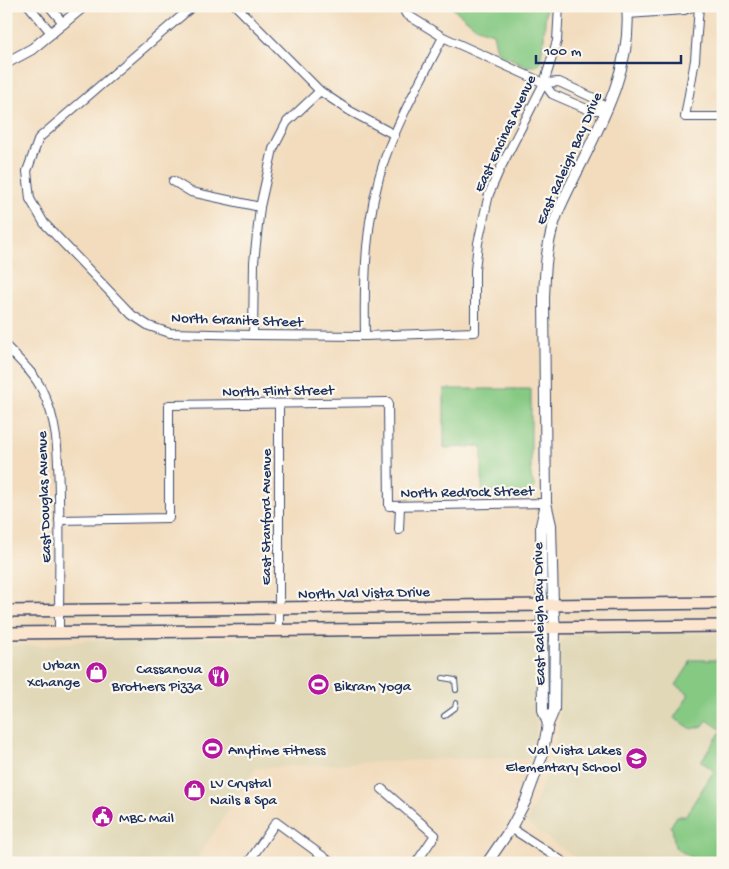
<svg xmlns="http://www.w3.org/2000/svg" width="729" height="869" font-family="'Gochi Hand',sans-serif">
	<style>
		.built { fill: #e1d8b8 }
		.green { fill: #85c982; stroke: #507c70 }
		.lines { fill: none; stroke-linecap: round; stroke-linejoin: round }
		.service-casing { stroke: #3b496c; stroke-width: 6 }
		.minor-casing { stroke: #3b496c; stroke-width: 10 }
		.tertiary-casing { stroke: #3b496c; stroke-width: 12 }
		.secondary-casing { stroke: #3b496c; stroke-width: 14 }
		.service { stroke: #fff; stroke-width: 4 }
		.minor { stroke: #fff; stroke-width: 8 }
		.tertiary { stroke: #fff; stroke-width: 10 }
		.secondary { stroke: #fce5cf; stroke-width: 11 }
		.labels { text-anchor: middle; stroke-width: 4.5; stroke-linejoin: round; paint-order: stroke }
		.street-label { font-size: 15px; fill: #1b2f5e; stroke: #fbf7ec }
		.poi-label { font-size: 15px; fill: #1b2f5e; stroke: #fbf7ec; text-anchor: start }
	</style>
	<rect width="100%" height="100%" fill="#fbf7ec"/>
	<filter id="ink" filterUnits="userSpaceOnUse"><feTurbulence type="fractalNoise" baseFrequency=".02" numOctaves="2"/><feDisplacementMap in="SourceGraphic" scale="10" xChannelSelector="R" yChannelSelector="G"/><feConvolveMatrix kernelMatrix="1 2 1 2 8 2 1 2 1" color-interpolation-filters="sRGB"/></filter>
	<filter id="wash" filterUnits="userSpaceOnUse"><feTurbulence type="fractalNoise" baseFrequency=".0096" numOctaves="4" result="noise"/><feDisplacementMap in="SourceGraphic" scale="20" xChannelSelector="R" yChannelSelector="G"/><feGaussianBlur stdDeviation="1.12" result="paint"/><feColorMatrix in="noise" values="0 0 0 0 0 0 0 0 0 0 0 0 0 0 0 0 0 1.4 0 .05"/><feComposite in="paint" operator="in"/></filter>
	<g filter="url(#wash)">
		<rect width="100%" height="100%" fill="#f2dcbd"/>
		<g class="built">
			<polygon points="723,633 723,863 582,863 528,824 526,821 540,793 555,745 559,719 559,644 561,640 567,635 573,634"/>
			<polygon points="524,635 534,640 537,650 538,720 532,759 443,759 256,768 194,863 6,863 6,645 43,646 88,640"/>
		</g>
		<g class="green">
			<polygon points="450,6 546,6 544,38 540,63 536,66 526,66 497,52 493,33 477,28"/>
			<polygon points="444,389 531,389 531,477 535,487 529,493 482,494 482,446 444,448"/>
			<polygon points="690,660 723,660 723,863 699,863 675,847 672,828 670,827 677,816 685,816 714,771 701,761 722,730 707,720 703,726 692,729 674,718 688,696 688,693 676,685 689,665"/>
		</g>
	</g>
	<g filter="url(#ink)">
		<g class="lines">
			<defs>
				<g id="service">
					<polyline points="443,678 455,680 456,690"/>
					<polyline points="444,716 455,708 456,703"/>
				</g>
				<g id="minor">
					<polyline points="29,6 52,34"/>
					<polyline points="49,6 64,24"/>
					<polyline points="193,6 39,138 27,171 30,199 44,223 132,315 149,326 170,333 253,335 365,336 475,332 475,270 478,243 489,194 499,171 544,83 557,41 559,6"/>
					<polyline points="236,6 320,91 350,111 395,135"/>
					<polyline points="402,6 406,14 443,37 544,83 559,82 596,99 607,110"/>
					<polyline points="699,6 695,60 685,117 723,117"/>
					<polyline points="628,14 684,10 694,6"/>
					<polyline points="544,83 552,94 589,110 607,110"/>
					<polyline points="173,181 191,192 260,207"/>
					<polyline points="253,335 254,262 260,207 273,149 287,122 320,91"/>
					<path d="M365,336C364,274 365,217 385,158C400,116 423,77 443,37"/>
					<path d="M6,346C19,360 34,373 42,390C59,423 58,459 59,495C60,540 59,586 59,632"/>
					<polyline points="279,404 279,631"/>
					<polyline points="59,520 169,518 169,405 388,402 389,506 546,503"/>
					<polyline points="399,530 400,506"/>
					<polyline points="382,789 435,835 416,863"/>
					<polyline points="511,828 565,863"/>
					<polyline points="248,863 276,822 332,863"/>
				</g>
				<g id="tertiary">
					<polyline points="6,63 32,49 84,6"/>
					<polyline points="545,508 541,525 543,710 548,724"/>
					<path d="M487,863L511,828L526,800L542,756L548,724L554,710L555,627L553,605L551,525L546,503L544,298C545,273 546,247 554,223C559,207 567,193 574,178C600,125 633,68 627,6"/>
				</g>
				<g id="secondary">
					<polyline points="6,611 723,603"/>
					<polyline points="6,633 723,626"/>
				</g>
			</defs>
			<use href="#service" class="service-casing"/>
			<use href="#minor" class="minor-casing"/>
			<use href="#tertiary" class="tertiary-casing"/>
			<use href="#secondary" class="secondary-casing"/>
			<use href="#service" class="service"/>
			<use href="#minor" class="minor"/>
			<use href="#tertiary" class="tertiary"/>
			<use href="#secondary" class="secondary"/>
		</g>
	</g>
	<defs>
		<symbol id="shop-disc" viewBox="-11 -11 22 22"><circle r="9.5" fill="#b5179e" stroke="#fbf7ec"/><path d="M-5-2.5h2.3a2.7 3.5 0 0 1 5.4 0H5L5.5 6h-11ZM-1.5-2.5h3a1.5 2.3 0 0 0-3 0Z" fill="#fff"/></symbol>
		<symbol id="restaurant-disc" viewBox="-11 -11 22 22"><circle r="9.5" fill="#b5179e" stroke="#fbf7ec"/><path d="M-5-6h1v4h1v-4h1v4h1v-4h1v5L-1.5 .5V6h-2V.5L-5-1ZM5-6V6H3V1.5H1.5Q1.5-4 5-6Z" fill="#fff"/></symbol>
		<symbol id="stadium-disc" viewBox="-11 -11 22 22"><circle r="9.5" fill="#b5179e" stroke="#fbf7ec"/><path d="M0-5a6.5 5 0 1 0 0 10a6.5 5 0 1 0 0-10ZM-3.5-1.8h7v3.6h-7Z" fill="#fff"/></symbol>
		<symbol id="school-disc" viewBox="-11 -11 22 22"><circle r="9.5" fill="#b5179e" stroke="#fbf7ec"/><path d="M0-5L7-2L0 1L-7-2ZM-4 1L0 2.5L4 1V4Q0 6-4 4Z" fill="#fff"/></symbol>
		<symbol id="civic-disc" viewBox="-11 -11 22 22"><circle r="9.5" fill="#b5179e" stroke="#fbf7ec"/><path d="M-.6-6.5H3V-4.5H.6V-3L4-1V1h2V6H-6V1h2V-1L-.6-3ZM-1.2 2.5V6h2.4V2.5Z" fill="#fff"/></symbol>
	</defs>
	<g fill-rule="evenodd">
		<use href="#shop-disc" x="84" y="660" width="25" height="25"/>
		<use href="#restaurant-disc" x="206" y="664" width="25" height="25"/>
		<use href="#stadium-disc" x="306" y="672" width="25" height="25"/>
		<use href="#stadium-disc" x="200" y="736" width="25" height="25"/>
		<use href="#school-disc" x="624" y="746" width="25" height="25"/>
		<use href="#shop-disc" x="182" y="778" width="25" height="25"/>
		<use href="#civic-disc" x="90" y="804" width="25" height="25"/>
	</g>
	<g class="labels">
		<g class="street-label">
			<text transform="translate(504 133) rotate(-65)" y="5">East Encinas Avenue</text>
			<text transform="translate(568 158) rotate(-66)" y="5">East Raleigh Bay Drive</text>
			<text transform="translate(237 319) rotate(2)" y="5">North Granite Street</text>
			<text transform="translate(278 390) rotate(-1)" y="5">North Flint Street</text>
			<text transform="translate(467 491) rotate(-1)" y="5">North Redrock Street</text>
			<text transform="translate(43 497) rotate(-92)" y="5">East Douglas Avenue</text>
			<text transform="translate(265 517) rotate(-90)" y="5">East Stanford Avenue</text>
			<text transform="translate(364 592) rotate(-1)" y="5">North Val Vista Drive</text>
			<text transform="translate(538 614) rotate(-91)" y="5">East Raleigh Bay Drive</text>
		</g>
		<g class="poi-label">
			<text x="80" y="669" text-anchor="end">Urban<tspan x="80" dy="17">Xchange</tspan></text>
			<text x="202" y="673" text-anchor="end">Cassanova<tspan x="202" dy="17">Brothers Pizza</tspan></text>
			<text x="334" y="690">Bikram Yoga</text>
			<text x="228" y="754">Anytime Fitness</text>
			<text x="621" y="754" text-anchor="end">Val Vista Lakes<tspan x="621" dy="17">Elementary School</tspan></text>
			<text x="210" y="787">LV Crystal<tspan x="210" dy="17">Nails &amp; Spa</tspan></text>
			<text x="119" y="822">MBC Mail</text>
		</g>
	</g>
	<rect width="729" height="869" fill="none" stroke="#fbf7ec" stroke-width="25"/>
	<path d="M536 55v8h145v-8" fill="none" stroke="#1b2f5e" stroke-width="2.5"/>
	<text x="544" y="55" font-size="15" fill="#1b2f5e" stroke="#fbf7ec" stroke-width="4" paint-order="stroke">100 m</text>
</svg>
